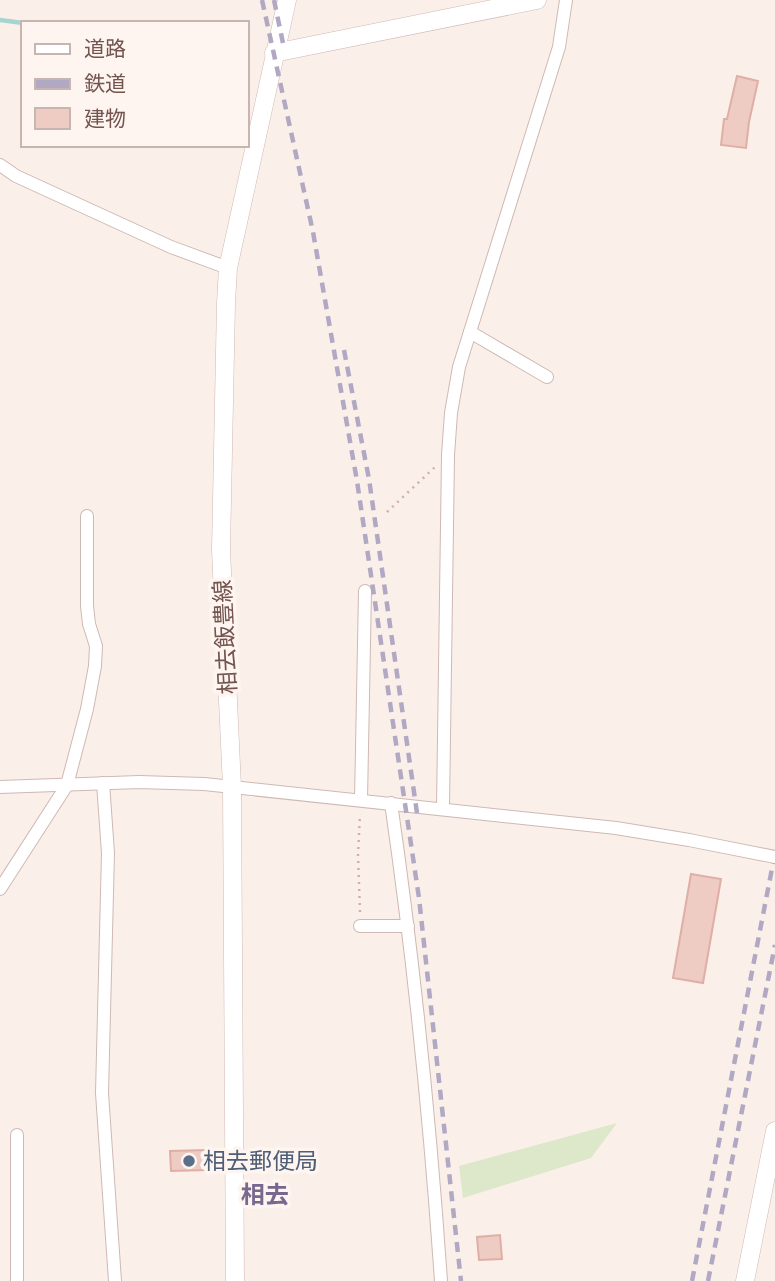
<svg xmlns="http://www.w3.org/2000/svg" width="775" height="1281" font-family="Cabin,'Noto Sans JP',sans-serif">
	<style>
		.green { fill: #dce8c9 }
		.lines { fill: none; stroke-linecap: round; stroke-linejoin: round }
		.stream { stroke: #a6d4d1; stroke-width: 4.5 }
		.building { fill: #eecbc3; stroke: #dfafa5; stroke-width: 2 }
		.street-casing { stroke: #ceb9b3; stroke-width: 14 }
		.secondary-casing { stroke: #d0b8b1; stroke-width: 19 }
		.path { stroke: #d3aea6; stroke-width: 2.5; stroke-dasharray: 2 5; stroke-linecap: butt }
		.street { stroke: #fff; stroke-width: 12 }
		.secondary { stroke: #fff; stroke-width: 18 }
		.rail { stroke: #b1a8c4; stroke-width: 4.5; stroke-dasharray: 10 7; stroke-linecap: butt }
		.street-bridge-casing { stroke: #ceb9b3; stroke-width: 14; stroke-linecap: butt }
		.street-bridge { stroke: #fff; stroke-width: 12 }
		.service-dot { fill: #5c6f8a; stroke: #fef5f0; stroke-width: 2.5 }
		.labels { text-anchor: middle; stroke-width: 7; stroke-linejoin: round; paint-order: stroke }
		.street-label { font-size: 23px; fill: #73544f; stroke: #fef5f0 }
		.service-label { font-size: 23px; fill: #4e5e75; stroke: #fef5f0; text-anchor: start }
		.neighbourhood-label { font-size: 24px; font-weight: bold; fill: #7a678f; stroke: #fef5f0 }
	</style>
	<rect width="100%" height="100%" fill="#fbf0e9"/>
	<polygon class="green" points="617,1123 591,1158 463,1198 459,1166"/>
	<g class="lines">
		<polyline class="stream" points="0,20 23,23"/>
	</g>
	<g class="building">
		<polygon points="737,76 758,81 749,122 746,148 721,145 724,119 727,119"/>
		<polygon points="691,874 721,879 703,983 673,978"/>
		<polygon points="207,1150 208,1170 171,1171 170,1151"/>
		<polygon points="500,1235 502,1259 479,1260 477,1237"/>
	</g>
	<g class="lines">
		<defs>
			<g id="street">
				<polyline points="0,165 16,176 171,247 228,268"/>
				<polyline points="470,332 547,377"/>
				<polyline points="103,783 108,853 102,1093 115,1281"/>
				<polyline points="0,787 139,782 204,784 616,828 689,840"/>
				<polyline points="361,800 365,591"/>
				<path d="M391,803C414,962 430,1121 441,1281"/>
				<polyline points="443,808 448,455 451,413 459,367 559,47 566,0"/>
				<polyline points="0,889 67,785 87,709 95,666 96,646 89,624 87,606 87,516"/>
				<polyline points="360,926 408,926"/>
				<polyline points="17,1281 17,1135"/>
			</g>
			<g id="secondary">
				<polyline points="274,53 537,0"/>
				<polyline points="235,1281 232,787 221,550 226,303 228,268 287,0"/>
				<polyline points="745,1281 775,1131"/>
			</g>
		</defs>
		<use href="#street" class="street-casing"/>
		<use href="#secondary" class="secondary-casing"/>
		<g class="path">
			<polyline points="387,512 435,467"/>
			<polyline points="360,912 358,855 360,814"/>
		</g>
		<use href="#street" class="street"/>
		<use href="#secondary" class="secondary"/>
		<g class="rail">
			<polyline points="262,0 313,232 357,481 419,898 461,1281"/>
			<polyline points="274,0 284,48"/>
			<polyline points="344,350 369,479 418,820"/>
			<polyline points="692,1281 775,853"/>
			<polyline points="708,1281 775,945"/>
		</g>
		<defs>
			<polyline id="street-bridge" points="689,840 775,857"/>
		</defs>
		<use href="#street-bridge" class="street-bridge-casing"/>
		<use href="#street-bridge" class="street-bridge"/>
	</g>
	<circle class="service-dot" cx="189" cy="1161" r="7"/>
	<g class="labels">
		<g class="street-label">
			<text transform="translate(225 637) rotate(-93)" y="8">相去飯豊線</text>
		</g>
		<g class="service-label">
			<text x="203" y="1169">相去郵便局</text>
		</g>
		<g class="neighbourhood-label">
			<text x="265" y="1203">相去</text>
		</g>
	</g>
	<rect x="21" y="21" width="228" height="126" fill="#fef5f0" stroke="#c6b5b0" stroke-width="2"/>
	<rect x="35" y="44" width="35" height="10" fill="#ffffff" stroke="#c6b5b0" stroke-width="2"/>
	<text x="84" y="56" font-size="21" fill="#73544f">道路</text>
	<rect x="35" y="79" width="35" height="10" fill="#b1a8c4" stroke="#c6b5b0" stroke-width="2"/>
	<text x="84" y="91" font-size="21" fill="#73544f">鉄道</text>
	<rect x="35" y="108" width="35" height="21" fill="#eecbc3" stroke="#c6b5b0" stroke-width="2"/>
	<text x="84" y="126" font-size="21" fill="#73544f">建物</text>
</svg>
